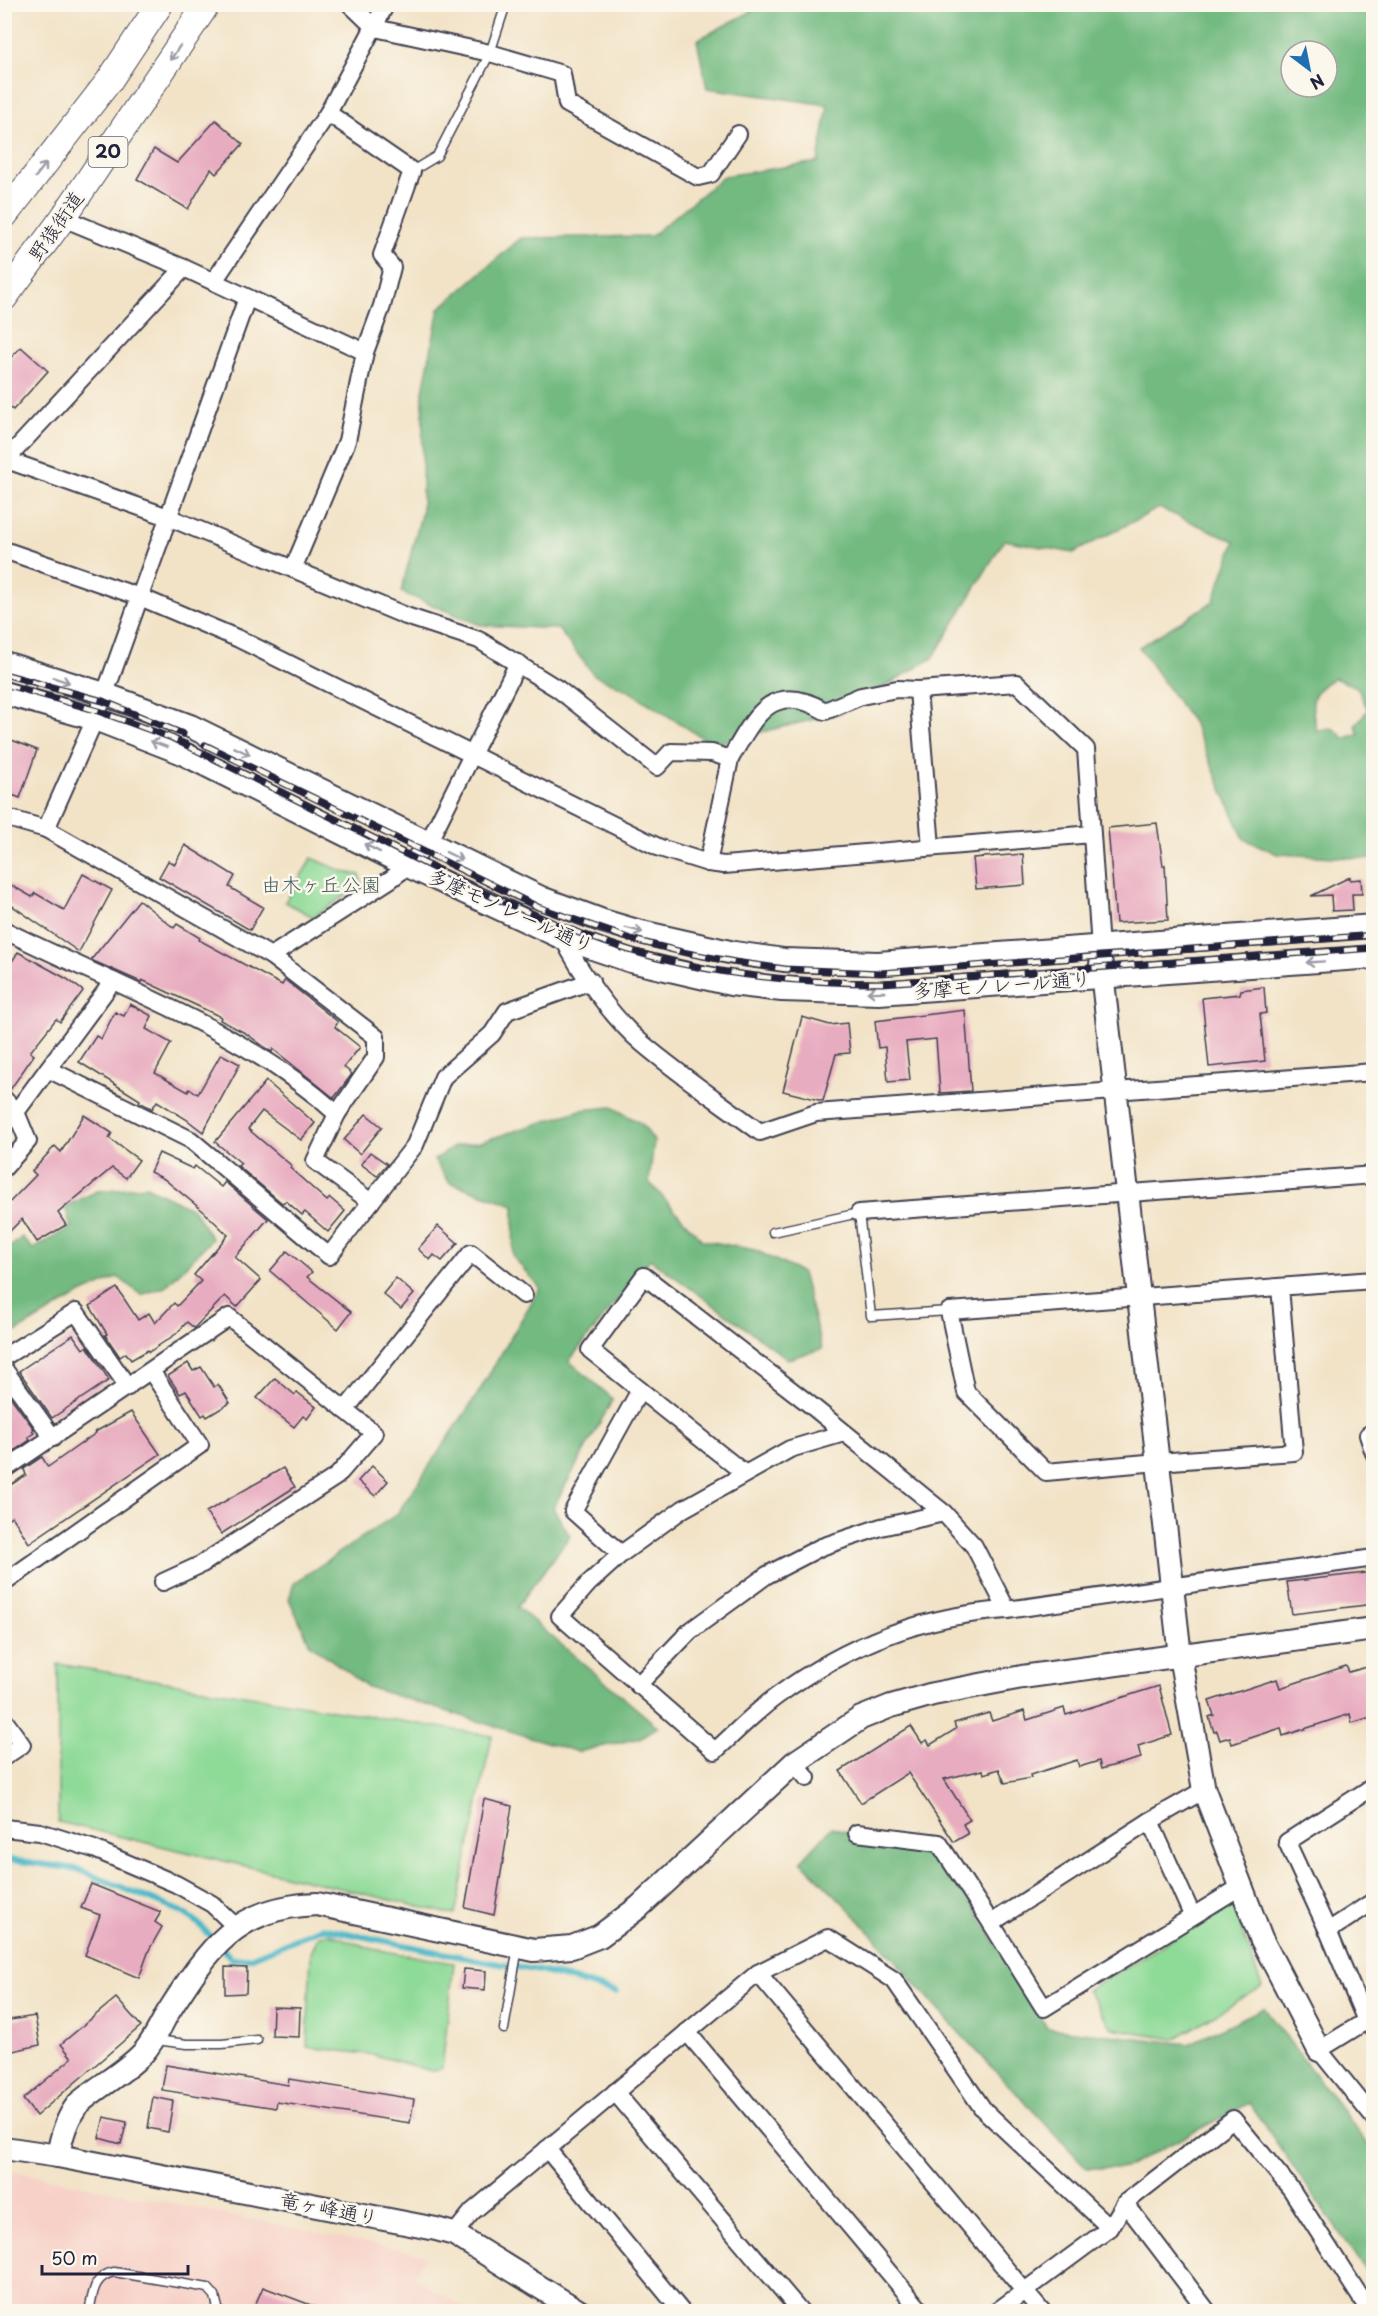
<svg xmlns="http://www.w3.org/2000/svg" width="1378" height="2316" font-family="'Playpen Sans','Klee One',sans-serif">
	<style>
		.built { fill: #f7d1c7 }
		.green { fill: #8eda97; stroke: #587e69; stroke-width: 1.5 }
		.forest { fill: #72ba80; stroke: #4a6e5e; stroke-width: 1.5; fill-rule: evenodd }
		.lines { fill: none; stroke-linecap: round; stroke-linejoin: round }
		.stream { stroke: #4cb8c8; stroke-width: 6 }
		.building { fill: #e8acc0 }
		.lane-casing { stroke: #413f50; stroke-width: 11 }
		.street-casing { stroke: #413f50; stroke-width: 20 }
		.secondary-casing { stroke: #413f50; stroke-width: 26 }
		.primary-casing { stroke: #413f50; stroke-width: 28 }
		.lane { stroke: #fff; stroke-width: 8 }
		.street { stroke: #fff; stroke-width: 16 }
		.secondary { stroke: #fff; stroke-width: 22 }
		.primary { stroke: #fff; stroke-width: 26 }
		.rail-casing { stroke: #22223b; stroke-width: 7 }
		.rail { stroke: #fbf7ec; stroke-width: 4.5; stroke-dasharray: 14; stroke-linecap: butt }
		.oneway { stroke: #9c9ca7 }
		.labels { text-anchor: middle; stroke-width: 5; stroke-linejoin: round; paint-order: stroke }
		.shield { fill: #fbf7ec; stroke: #636270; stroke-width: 1.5 }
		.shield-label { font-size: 18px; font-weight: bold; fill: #22223b }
		.street-label { font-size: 20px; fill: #22223b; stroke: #fbf7ec }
		.park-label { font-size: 20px; fill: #425957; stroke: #fbf7ec }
	</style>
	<rect width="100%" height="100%" fill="#fbf7ec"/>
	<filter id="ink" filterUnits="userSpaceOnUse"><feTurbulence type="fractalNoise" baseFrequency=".0167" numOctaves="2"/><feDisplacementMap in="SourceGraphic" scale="12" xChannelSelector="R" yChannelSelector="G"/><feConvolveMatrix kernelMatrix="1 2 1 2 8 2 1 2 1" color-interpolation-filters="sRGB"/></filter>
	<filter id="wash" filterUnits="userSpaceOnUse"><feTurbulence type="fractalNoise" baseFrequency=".008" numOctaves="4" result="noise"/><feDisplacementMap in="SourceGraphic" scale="24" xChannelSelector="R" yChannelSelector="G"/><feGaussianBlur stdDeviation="1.35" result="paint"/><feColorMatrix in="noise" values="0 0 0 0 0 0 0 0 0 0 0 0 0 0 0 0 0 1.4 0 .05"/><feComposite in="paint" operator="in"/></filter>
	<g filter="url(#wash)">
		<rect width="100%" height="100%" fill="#f2e3c7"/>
		<polygon class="built" points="4,2169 427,2255 413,2277 469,2311 5,2311"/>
		<g class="green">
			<polygon points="312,858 344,872 360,875 361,885 313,917 285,902"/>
			<polygon points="58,1664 492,1736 455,1915 58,1822"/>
			<polygon points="1232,1903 1262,1987 1174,2039 1112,2028 1087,1990"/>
			<polygon points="329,1934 373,1949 454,1963 442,2068 431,2071 375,2055 307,2047 311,1953 318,1937"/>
		</g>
		<g class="forest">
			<path d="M758,5H1373V859L1278,854L1244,839L1194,725L1139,647L1213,602L1235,541L1159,508L1073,553L1004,540L933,658L840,713L712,744L629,691L594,675L558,629L480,625L401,592L422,511L423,391L439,309L521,238L651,236L724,176L818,162L828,105L707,88L697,40L758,8ZM1291,51H1327V87H1291ZM1334,678L1357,687L1368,710L1355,725L1359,733L1344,739C1335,727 1332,726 1317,731C1311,704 1307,693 1334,678Z"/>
			<polygon points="612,1107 642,1124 654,1141 649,1182 702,1240 755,1250 802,1273 822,1349 788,1359 650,1259 569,1361 613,1399 553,1508 570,1536 517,1607 658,1727 640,1738 578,1752 368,1687 310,1644 289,1599 294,1583 397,1514 477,1395 540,1288 513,1257 514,1205 449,1182 434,1160 455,1146 480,1142 581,1110"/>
			<polygon points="146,1186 193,1209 212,1239 165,1287 141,1295 118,1277 77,1296 14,1333 5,1326 5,1252 22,1237 33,1249 71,1227 65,1207 97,1191"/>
			<polygon points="832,1827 896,1848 946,1861 1047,2028 1189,2044 1264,2008 1373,2151 1373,2281 1249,2103 1125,2168 1087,2168 954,2027 851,1911 801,1861"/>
		</g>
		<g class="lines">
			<polyline class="stream" points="4,1859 77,1869 184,1913 196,1921 232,1959 250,1958 322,1928 482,1961 540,1971 616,1992"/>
		</g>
		<g id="blocks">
			<g class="building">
				<polygon points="216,120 243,144 216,174 211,169 188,209 137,179 154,149 177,163"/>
				<polygon points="21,347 48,371 13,410 4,402 4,365"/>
				<polygon points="4,737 37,750 20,798 4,792"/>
				<polygon points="1157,823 1163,866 1165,865 1168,920 1116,923 1108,828"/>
				<polygon points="185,845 235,876 229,887 263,907 250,930 159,877 168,861 175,864"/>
				<polygon points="1023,854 1025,885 976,889 973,858"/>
				<polygon points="83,874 112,890 79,952 4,900 4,881 32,897 35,893 64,910"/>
				<polygon points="1350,877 1350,880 1361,879 1362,894 1352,894 1353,910 1332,911 1331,895 1311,896"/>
				<polygon points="139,900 174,928 177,924 200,938 199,940 282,985 285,980 338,1022 335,1027 360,1047 344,1067 352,1074 334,1098 273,1049 272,1052 245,1033 220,1020 221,1017 142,980 141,982 91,960"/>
				<polygon points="18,952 67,979 83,991 60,1022 56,1019 30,1052 34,1055 10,1090 4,1089 4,974"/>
				<polygon points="1264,987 1266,1013 1260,1014 1265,1061 1209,1067 1202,998 1240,994 1241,990"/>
				<polygon points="130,1004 152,1016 146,1029 171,1043 155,1073 188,1092 189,1089 198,1094 221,1054 240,1064 203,1132 186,1119 157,1101 152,1109 149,1107 139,1102 140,1100 79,1062 96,1036 101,1039 115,1012 124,1016"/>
				<polygon points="965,1010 971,1091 940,1093 936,1039 906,1042 910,1080 888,1082 885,1047 878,1048 875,1021"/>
				<polygon points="802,1017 830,1025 847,1023 850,1053 836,1054 823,1101 783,1091"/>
				<polygon points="266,1081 315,1123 301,1140 262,1111 248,1129 292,1166 290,1168 327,1201 330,1198 345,1211 328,1232 305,1212 302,1215 286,1201 282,1203 238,1166 241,1163 215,1142"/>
				<polygon points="366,1114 382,1127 360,1154 344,1140"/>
				<polygon points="84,1115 112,1133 109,1138 139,1160 126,1178 112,1168 58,1213 66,1225 37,1242 22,1219 4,1237 4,1208 36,1175 32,1171 55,1146 61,1152"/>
				<polygon points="370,1152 387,1164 377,1176 361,1164"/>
				<polygon points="159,1153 193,1169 195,1166 221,1187 225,1182 268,1219 235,1257 261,1280 237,1307 225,1296 194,1328 187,1322 176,1334 149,1352 148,1350 131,1360 126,1353 120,1357 105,1335 107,1334 90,1306 117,1288 138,1320 149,1313 155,1323 174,1303 177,1306 201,1281 194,1275 228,1235 202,1210 164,1179 150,1172"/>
				<polygon points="438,1226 458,1243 442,1261 434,1255 430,1260 418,1249"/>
				<polygon points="287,1251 312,1272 307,1277 351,1312 338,1329 270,1271"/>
				<polygon points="396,1278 414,1294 401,1309 383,1294"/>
				<polygon points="73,1335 83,1349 87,1346 109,1380 52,1418 19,1371"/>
				<polygon points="188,1363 193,1371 201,1367 214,1387 218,1384 230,1403 207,1417 205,1414 202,1416 186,1391 180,1394 168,1376"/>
				<polygon points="275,1378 295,1395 297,1392 316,1407 307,1419 303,1416 294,1427 257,1398"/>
				<polygon points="4,1388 34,1429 32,1431 34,1433 28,1437 30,1440 12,1452 4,1441"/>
				<polygon points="131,1412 160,1454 29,1543 12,1516 4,1521 4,1493 11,1489 9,1486 26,1475 24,1469 42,1457 48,1467 96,1433 95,1432"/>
				<polygon points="372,1466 388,1481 375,1496 358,1481"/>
				<polygon points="283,1468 295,1487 221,1534 206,1512"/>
				<polygon points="1374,1572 1374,1604 1292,1614 1287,1582"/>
				<polygon points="1374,1665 1374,1716 1352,1723 1350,1714 1283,1736 1281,1728 1232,1744 1230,1737 1220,1740 1217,1731 1214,1732 1209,1717 1214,1715 1209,1701 1277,1679 1280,1688 1346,1666 1349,1672"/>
				<polygon points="1159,1686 1172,1735 1138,1746 1141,1758 1101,1769 1099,1761 1079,1767 1077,1760 1030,1775 1031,1778 1005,1783 999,1769 984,1774 983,1770 944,1779 970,1820 963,1824 968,1834 954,1842 908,1773 861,1803 840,1771 911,1726 922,1743 927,1740 930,1745 956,1729 954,1723 989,1713 992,1721 1024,1711 1027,1720 1064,1708 1066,1715"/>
				<polygon points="484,1799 512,1806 494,1915 465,1908"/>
				<polygon points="91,1884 161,1912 155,1922 162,1927 149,1950 139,1978 85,1955 100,1915 81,1908"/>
				<polygon points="225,1967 247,1968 246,1993 225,1994"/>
				<polygon points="464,1969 486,1971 485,1990 462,1988"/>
				<polygon points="116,1998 141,2026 36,2116 23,2099 72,2058 61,2044"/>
				<polygon points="273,2007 300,2008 299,2037 272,2036"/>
				<polygon points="35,2016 40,2045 4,2053 4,2021"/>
				<polygon points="166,2065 288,2085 289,2079 414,2099 410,2123 277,2102 276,2108 162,2090"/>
				<polygon points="153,2097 173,2101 168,2132 148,2128"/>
				<polygon points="104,2117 127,2122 121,2144 99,2138"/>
				<polygon points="263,2287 324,2310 324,2312 252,2312"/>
			</g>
		</g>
	</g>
	<g filter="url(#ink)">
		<use href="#blocks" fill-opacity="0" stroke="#413f50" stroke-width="1.5"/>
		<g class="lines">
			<defs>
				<g id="lane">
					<polyline points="412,171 437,156 490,53 506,4"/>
					<polyline points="773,1232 859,1213 871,1316 949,1311"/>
					<polyline points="504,2029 518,1947"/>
					<polyline points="156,2040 187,2044 222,2044 257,2040"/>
					<path d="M89,2312C93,2294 93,2276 114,2272L208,2288L215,2296L219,2312"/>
				</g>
				<g id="street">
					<polyline points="350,4 375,28 490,53 562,74 567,104 698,177 711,174 738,134"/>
					<polyline points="63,218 184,268 365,352"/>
					<polyline points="214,281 328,113 386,4"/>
					<polyline points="7,460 168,517 406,616 479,640 558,689 657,767 671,752 712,753 730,759 708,863"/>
					<polyline points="4,462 184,268"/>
					<polyline points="4,550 140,597 239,639 660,848 708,863 724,865 1092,834"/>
					<polyline points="293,569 347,441 365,352 382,306 392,267 382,255 412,171 328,113"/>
					<polyline points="918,690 931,847"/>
					<path d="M730,759C754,718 771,679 825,711L861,696L897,689L918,690L1017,683L1086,749L1100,948"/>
					<polyline points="4,817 46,829 271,956 376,1037 376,1057 337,1114 315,1161 371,1202"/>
					<polyline points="46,829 95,719 111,677 247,298"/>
					<path d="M4,930C115,986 244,1029 337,1114"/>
					<path d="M563,938C579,971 614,1020 643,1044C680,1075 721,1103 760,1132L816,1113L1374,1072"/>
					<polyline points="271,956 391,879 408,866 428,843 518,663"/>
					<polyline points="48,1069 191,1140 329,1256 415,1145 443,1077 492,1034 507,1011 591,981"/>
					<polyline points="4,1099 16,1112 28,1141 4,1168"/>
					<polyline points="16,1112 113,981"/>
					<polyline points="859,1213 1374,1175"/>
					<polyline points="1280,1287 1294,1452 1158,1462 1046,1472 966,1392 949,1311 1374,1280"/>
					<polyline points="4,1357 76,1312 128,1387"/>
					<polyline points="4,1369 53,1438"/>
					<polyline points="345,1410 471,1253 524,1295"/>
					<polyline points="1374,1431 1368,1435 1374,1453"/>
					<path d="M844,1433L790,1449L683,1509L621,1554L589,1583L560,1616L715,1751C735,1733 755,1712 777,1696C845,1646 923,1615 1007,1610L1374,1558"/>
					<polyline points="4,1470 229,1317 374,1433 337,1476 202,1564 163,1582"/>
					<polyline points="744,1473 590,1350 644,1276 808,1403 944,1513 974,1546 1007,1610"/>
					<polyline points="621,1554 573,1511 640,1390"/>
					<polyline points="4,1583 200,1445 151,1371"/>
					<polyline points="638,1685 690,1631 767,1575 821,1547 881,1527 944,1513"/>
					<polyline points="4,1720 22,1745 4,1757"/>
					<polyline points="794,1763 807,1778"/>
					<polyline points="1374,1786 1287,1842 1328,1931 1366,2021 1374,2030"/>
					<polyline points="1204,1790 1150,1821 991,1923 1044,2008 1240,1887"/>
					<polyline points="1150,1821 1192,1915"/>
					<polyline points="4,1828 40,1832 94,1849 176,1884 212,1904 236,1927"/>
					<polyline points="857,1833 939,1843 991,1923"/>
					<polyline points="1328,1931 1374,1901"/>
					<polyline points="758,1973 1042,2312"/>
					<polyline points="1374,2016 1319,2050 1374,2118"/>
					<polyline points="687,2032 922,2312"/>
					<polyline points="615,2092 801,2312"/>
					<polyline points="547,2149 682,2312"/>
					<polyline points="1125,2203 1208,2312"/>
					<polyline points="454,2234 472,2212 758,1973 828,1938 894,1980 983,2109 1110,2228"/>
					<polyline points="996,2312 1110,2228 1125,2203 1233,2119 1291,2189 1370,2312"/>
				</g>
				<g id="secondary">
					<polyline points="4,663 104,694 190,726 541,898 603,921 637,931 734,953 784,960 878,963 1374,926"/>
					<polyline points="4,693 95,719 180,752 408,866 563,938 631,961 731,984 782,990 879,993 1374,957"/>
					<polyline points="1101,964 1180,1656 1204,1790 1261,1938 1319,2050"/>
					<polyline points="4,2148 58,2156 436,2229 454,2234 580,2312"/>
					<path d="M58,2156C61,2137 66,2119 78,2104C98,2086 124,2073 143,2053C153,2042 160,2027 167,2014C208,1950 234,1907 317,1904L534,1950L572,1947L600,1936L639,1907L794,1763L861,1718L891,1706L933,1694L1022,1677L1374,1629"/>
				</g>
				<g id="primary">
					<polyline points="4,216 109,81 160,4"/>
					<polyline points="4,298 63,218 207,4"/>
				</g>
			</defs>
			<use href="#lane" class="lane-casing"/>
			<use href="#street" class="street-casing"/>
			<use href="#secondary" class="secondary-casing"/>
			<use href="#primary" class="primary-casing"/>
			<use href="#lane" class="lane"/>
			<use href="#street" class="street"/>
			<use href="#secondary" class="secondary"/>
			<use href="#primary" class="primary"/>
			<defs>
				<g id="rail">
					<polyline points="4,674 103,701 183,734"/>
					<path d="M4,684L98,711L172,738L484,893C546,921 611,948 678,963C746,978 813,983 883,983L1374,948"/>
					<polyline points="205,745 538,907 634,940 682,952 735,962 785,969 881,973 1374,935"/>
				</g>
			</defs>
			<use href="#rail" class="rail-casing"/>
			<use href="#rail" class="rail"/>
		</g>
		<defs><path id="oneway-shaft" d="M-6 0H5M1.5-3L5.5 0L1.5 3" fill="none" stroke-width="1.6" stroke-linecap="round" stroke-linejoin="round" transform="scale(1.5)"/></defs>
		<g class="oneway">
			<use href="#oneway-shaft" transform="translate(175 53) rotate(124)"/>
			<use href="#oneway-shaft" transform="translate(41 170) rotate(-52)"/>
			<use href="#oneway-shaft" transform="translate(61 680) rotate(18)"/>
			<use href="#oneway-shaft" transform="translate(159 744) rotate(-159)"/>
			<use href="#oneway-shaft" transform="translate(242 751) rotate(26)"/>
			<use href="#oneway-shaft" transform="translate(372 848) rotate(-153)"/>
			<use href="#oneway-shaft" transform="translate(454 856) rotate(26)"/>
			<use href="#oneway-shaft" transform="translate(634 930) rotate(15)"/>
			<use href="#oneway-shaft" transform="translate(1315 962) rotate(176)"/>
			<use href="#oneway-shaft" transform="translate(876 992) rotate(179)"/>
		</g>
	</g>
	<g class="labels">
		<rect class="shield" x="88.5" y="137" width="39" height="30" rx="4.5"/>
		<g class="shield-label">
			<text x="108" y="158">20</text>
		</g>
		<g class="street-label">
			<text transform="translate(56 226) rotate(-55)" y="7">野猿街道</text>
			<text transform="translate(511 911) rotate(24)" y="7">多摩モノレール通り</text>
			<text transform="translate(1002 985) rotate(-4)" y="7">多摩モノレール通り</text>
			<text transform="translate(329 2209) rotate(11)" y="7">竜ヶ峰通り</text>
		</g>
		<g class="park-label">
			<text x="321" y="892">由木ヶ丘公園</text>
		</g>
	</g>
	<rect width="1378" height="2316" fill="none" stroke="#fbf7ec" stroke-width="24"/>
	<g transform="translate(1309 69) rotate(148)"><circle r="28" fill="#fbf7ec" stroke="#a4a2a5" stroke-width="1.5"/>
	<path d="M0-4.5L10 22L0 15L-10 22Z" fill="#1f6fb2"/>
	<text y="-9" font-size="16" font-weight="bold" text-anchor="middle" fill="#22223b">N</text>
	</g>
	<path d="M42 2265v9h146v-9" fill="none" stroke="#22223b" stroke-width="3"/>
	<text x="51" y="2265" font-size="18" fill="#22223b" stroke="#fbf7ec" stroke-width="4.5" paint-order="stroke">50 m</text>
</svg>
